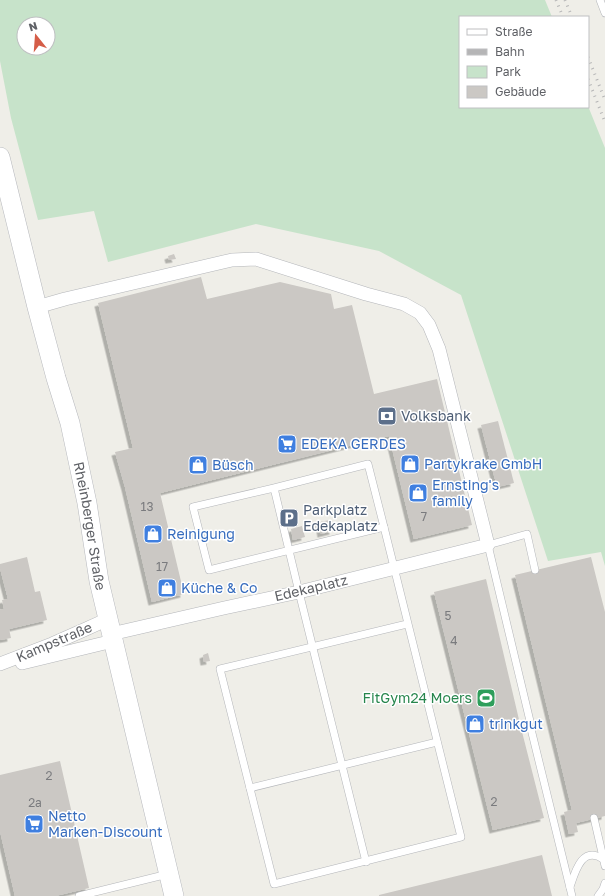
<svg xmlns="http://www.w3.org/2000/svg" width="605" height="896" font-family="'Golos Text',sans-serif">
	<style>
		.green { fill: #c7e3ca; fill-rule: evenodd }
		.building { fill: #cbc8c4; filter: url(#shadow) }
		.lines { fill: none; stroke-linecap: round; stroke-linejoin: round }
		.service-casing { stroke: #b4b6ba; stroke-width: 8 }
		.minor-casing { stroke: #b4b6ba; stroke-width: 14 }
		.secondary-casing { stroke: #b6b8bd; stroke-width: 20 }
		.service { stroke: #fff; stroke-width: 7 }
		.minor { stroke: #fff; stroke-width: 13 }
		.secondary { stroke: #fff; stroke-width: 19 }
		.rail { stroke: #b5b5b6; stroke-width: 3; stroke-dasharray: 1 5; stroke-linecap: butt }
		.labels { text-anchor: middle; stroke-width: 3; stroke-linejoin: round; paint-order: stroke }
		.number-label { font-size: 12px; fill: #7a7b7e }
		.service-label { font-size: 14px; fill: #4e5e75; stroke: #fff; text-anchor: start }
		.shop-label { font-size: 14px; fill: #366cbe; stroke: #fff; text-anchor: start }
		.street-label { font-size: 14px; fill: #5f6166; stroke: #fff }
		.leisure-label { font-size: 14px; fill: #27864d; stroke: #fff; text-anchor: end }
	</style>
	<defs>
		<filter id="shadow"><feDropShadow dx="-3.5" dy="3.5" stdDeviation="0" flood-color="#0004"/></filter>
	</defs>
	<rect width="100%" height="100%" fill="#efeee8"/>
	<path class="green" d="M0,0H545L552,17H460V107H588V106L605,148V566L601,552L548,561L461,295L379,251L256,224L108,262L94,211L38,220L11,118L0,61ZM24,24H48V48H24Z"/>
	<g class="building">
		<polygon points="174,254 176,259 169,260 168,256"/>
		<polygon points="201,277 207,299 280,282 331,294 334,309 352,305 374,394 437,379 472,525 414,539 389,436 160,493 184,594 152,602 125,487 115,452 133,448 98,303"/>
		<polygon points="498,421 514,483 497,487 481,425"/>
		<polygon points="330,520 333,531 321,534 319,522"/>
		<polygon points="302,526 305,537 293,540 291,529"/>
		<polygon points="27,557 35,592 40,591 47,620 9,629 11,638 0,640 0,610 4,609 2,600 8,599 0,568 0,564"/>
		<polygon points="591,557 605,612 605,816 576,823 578,832 569,834 564,812 572,810 515,575"/>
		<polygon points="486,579 520,724 544,818 493,830 434,592"/>
		<polygon points="208,653 210,661 204,662 203,655"/>
		<polygon points="60,761 89,888 55,896 15,896 0,831 0,775"/>
		<polygon points="542,855 552,896 379,896 379,895"/>
	</g>
	<g class="lines">
		<defs>
			<g id="service">
				<polyline points="600,0 605,13"/>
				<polyline points="274,488 368,464 384,527 209,570 193,507 274,488 299,592 366,862"/>
				<polyline points="384,527 461,837 274,884 220,669 407,624"/>
				<polyline points="530,721 488,545 527,534 535,570"/>
				<polyline points="531,729 572,896"/>
				<polyline points="250,788 437,742"/>
				<polyline points="594,818 605,866"/>
				<path d="M570,887C575,872 582,845 603,859"/>
				<polyline points="79,896 168,874"/>
				<polyline points="598,896 603,889 605,883"/>
			</g>
			<g id="minor">
				<polyline points="37,307 65,299 232,260 256,259 366,294 404,304 420,313 429,325 439,349 488,545 299,592 224,608 111,634"/>
				<polyline points="22,663 113,641"/>
				<polyline points="0,664 52,644 86,629 108,619"/>
			</g>
			<g id="secondary">
				<path id="s1" d="M0,157L37,307L56,378L70,423L87,503L99,581L174,896"/>
			</g>
		</defs>
		<use href="#service" class="service-casing"/>
		<use href="#minor" class="minor-casing"/>
		<use href="#secondary" class="secondary-casing"/>
		<use href="#service" class="service"/>
		<use href="#minor" class="minor"/>
		<use href="#secondary" class="secondary"/>
		<g class="rail">
			<polyline points="556,0 563,17"/>
			<polyline points="565,0 572,17"/>
			<polyline points="588,57 605,100"/>
			<polyline points="588,79 605,122"/>
		</g>
	</g>
	<defs>
		<symbol id="bank-square" viewBox="-11 -11 22 22"><rect x="-9" y="-9" width="18" height="18" rx="4" fill="#5c6f8a" stroke="#fff"/><path d="M-6-4H6V4H-6ZM0-2.3a2.3 2.3 0 1 0 0 4.6a2.3 2.3 0 1 0 0-4.6Z" fill="#fff"/></symbol>
		<symbol id="supermarket-square" viewBox="-11 -11 22 22"><rect x="-9" y="-9" width="18" height="18" rx="4" fill="#3f7fe0" stroke="#fff"/><path d="M-6-5.5h2.5l.6 2H6L4.5 2H-2.5L-4.4-4H-6ZM-1.5 3.2a1.3 1.3 0 1 0 .1 0ZM3 3.2a1.3 1.3 0 1 0 .1 0Z" fill="#fff"/></symbol>
		<symbol id="shop-square" viewBox="-11 -11 22 22"><rect x="-9" y="-9" width="18" height="18" rx="4" fill="#3f7fe0" stroke="#fff"/><path d="M-5-2.5h2.3a2.7 3.5 0 0 1 5.4 0H5L5.5 6h-11ZM-1.5-2.5h3a1.5 2.3 0 0 0-3 0Z" fill="#fff"/></symbol>
		<symbol id="parking-square" viewBox="-11 -11 22 22"><rect x="-9" y="-9" width="18" height="18" rx="4" fill="#5c6f8a" stroke="#fff"/><path d="M-3.5-5.5H1a3.5 3.5 0 0 1 0 7H-1V5.5H-3.5ZM-1-3.4V-.6H.8a1.4 1.4 0 0 0 0-2.8Z" fill="#fff"/></symbol>
		<symbol id="stadium-square" viewBox="-11 -11 22 22"><rect x="-9" y="-9" width="18" height="18" rx="4" fill="#2e9e5b" stroke="#fff"/><path d="M0-5a6.5 5 0 1 0 0 10a6.5 5 0 1 0 0-10ZM-3.5-1.8h7v3.6h-7Z" fill="#fff"/></symbol>
	</defs>
	<g fill-rule="evenodd">
		<use href="#bank-square" x="376" y="405" width="22" height="22"/>
		<use href="#supermarket-square" x="276" y="433" width="22" height="22"/>
		<use href="#shop-square" x="399" y="453" width="22" height="22"/>
		<use href="#shop-square" x="187" y="454" width="22" height="22"/>
		<use href="#shop-square" x="407" y="482" width="22" height="22"/>
		<use href="#parking-square" x="278" y="507" width="22" height="22"/>
		<use href="#shop-square" x="142" y="523" width="22" height="22"/>
		<use href="#shop-square" x="156" y="577" width="22" height="22"/>
		<use href="#stadium-square" x="475" y="687" width="22" height="22"/>
		<use href="#shop-square" x="464" y="713" width="22" height="22"/>
		<use href="#supermarket-square" x="23" y="813" width="22" height="22"/>
	</g>
	<g class="labels">
		<g class="number-label">
			<text x="147" y="511">13</text>
			<text x="424" y="521">7</text>
			<text x="162" y="571">17</text>
			<text x="448" y="620">5</text>
			<text x="454" y="645">4</text>
			<text x="49" y="780">2</text>
			<text x="494" y="806">2</text>
			<text x="35" y="807">2a</text>
		</g>
		<g class="service-label">
			<text x="401" y="421">Volksbank</text>
			<text x="303" y="515">Parkplatz<tspan x="303" dy="16">Edekaplatz</tspan></text>
		</g>
		<g class="shop-label">
			<text x="301" y="449">EDEKA GERDES</text>
			<text x="424" y="469">Partykrake GmbH</text>
			<text x="212" y="470">Büsch</text>
			<text x="432" y="490">Ernsting's<tspan x="432" dy="16">family</tspan></text>
			<text x="167" y="539">Reinigung</text>
			<text x="181" y="593">Küche &amp; Co</text>
			<text x="489" y="729">trinkgut</text>
			<text x="48" y="821">Netto<tspan x="48" dy="16">Marken-Discount</tspan></text>
		</g>
		<g class="street-label">
			<text dy="5" stroke="none"><textPath href="#s1" startOffset="380">Rheinberger Straße</textPath></text>
			<text transform="translate(311 588) rotate(-13)" y="5">Edekaplatz</text>
			<text transform="translate(54 642) rotate(-23)" y="5">Kampstraße</text>
		</g>
		<g class="leisure-label">
			<text x="472" y="703">FitGym24 Moers</text>
		</g>
	</g>
	<rect x="459" y="16" width="130" height="92" fill="#ffffff" stroke="#bfc0c2"/>
	<rect x="467" y="29" width="20" height="6" fill="#ffffff" stroke="#bfc0c2"/>
	<text x="495" y="36" font-size="12" fill="#5f6166">Straße</text>
	<rect x="467" y="49" width="20" height="6" fill="#b5b5b6" stroke="#bfc0c2"/>
	<text x="495" y="56" font-size="12" fill="#5f6166">Bahn</text>
	<rect x="467" y="66" width="20" height="12" fill="#c7e3ca" stroke="#bfc0c2"/>
	<text x="495" y="76" font-size="12" fill="#5f6166">Park</text>
	<rect x="467" y="86" width="20" height="12" fill="#cbc8c4" stroke="#bfc0c2"/>
	<text x="495" y="96" font-size="12" fill="#5f6166">Gebäude</text>
	<g transform="translate(36 36) rotate(343)"><circle r="19" fill="#ffffff" stroke="#bfc0c2"/>
	<path d="M0-3L7 15L0 10L-7 15Z" fill="#d55d48"/>
	<text y="-6" font-size="11" font-weight="bold" text-anchor="middle" fill="#5f6166">N</text>
	</g>
</svg>
